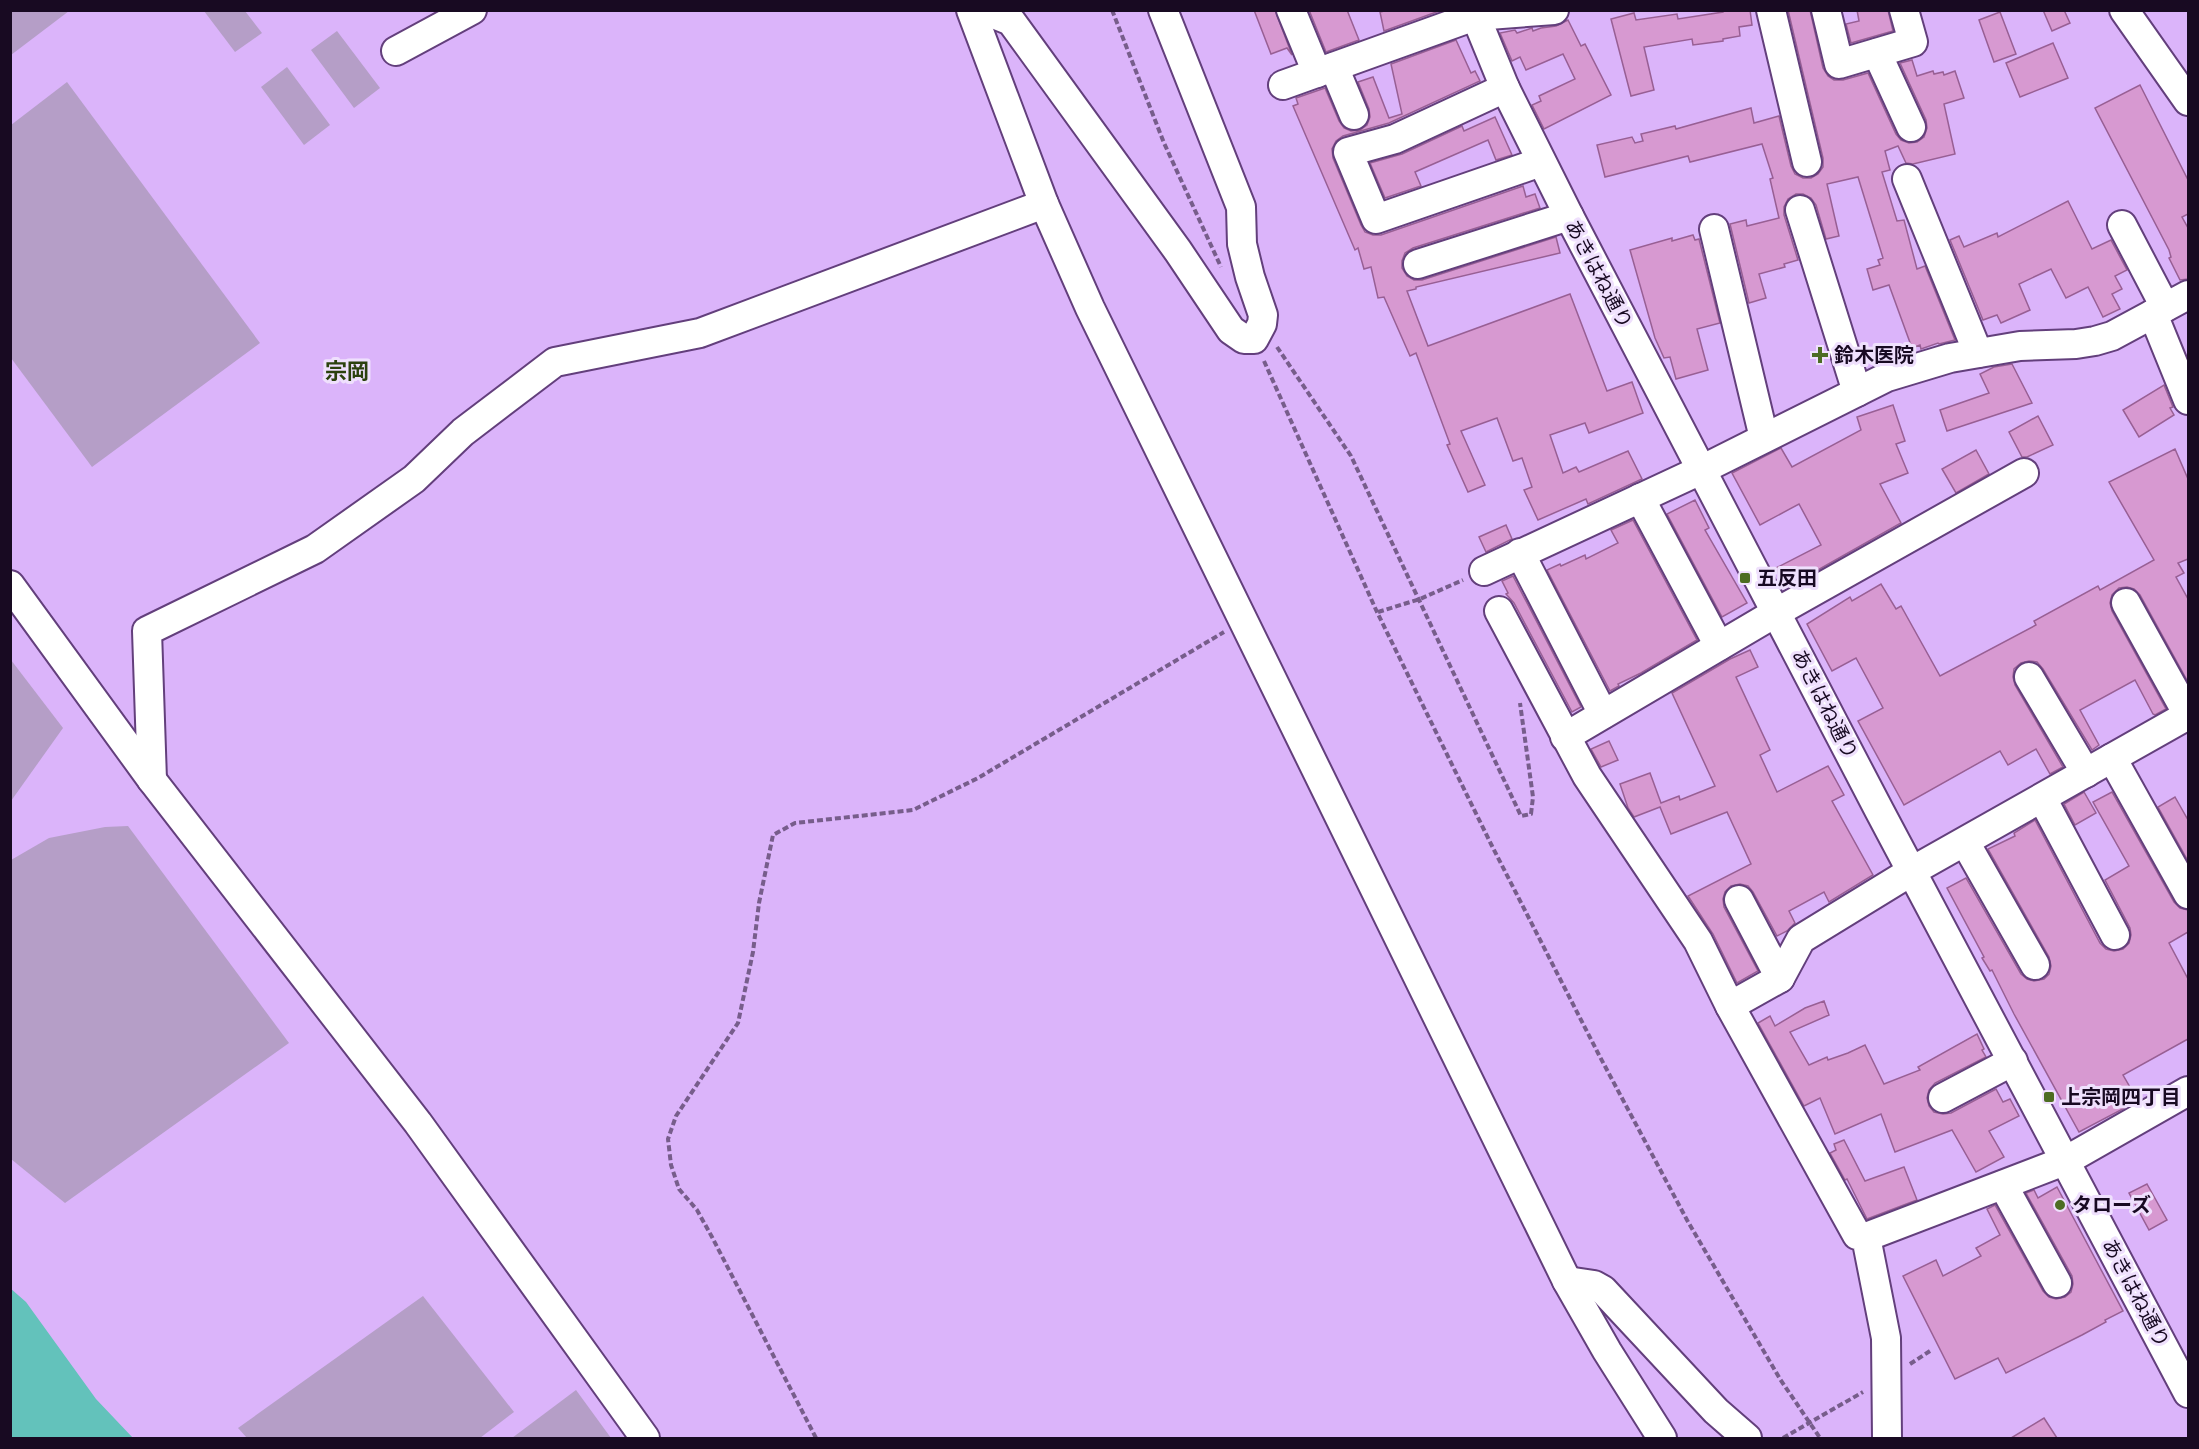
<svg xmlns="http://www.w3.org/2000/svg" width="2199" height="1449" font-family="'DM Sans','Noto Sans JP',sans-serif">
	<style>
		.green { fill: #b59ec7 }
		.water { fill: #63c2bb }
		.building { fill: #d799d1; stroke: #985f94; stroke-width: 1.5 }
		.lines { fill: none; stroke-linecap: round; stroke-linejoin: round }
		.minor-casing { stroke: #633f7c; stroke-width: 32 }
		.path { stroke: #775d8b; stroke-width: 4; stroke-dasharray: 6 3; stroke-linecap: butt }
		.minor { stroke: #fff; stroke-width: 28 }
		.poi-dot { fill: #4d6d23; stroke: #efe0fd; stroke-width: 2 }
		.labels { text-anchor: middle; stroke-width: 6; stroke-linejoin: round; paint-order: stroke }
		.street-label { font-size: 20px; fill: #180a22; stroke: #efe0fd }
		.poi-label { font-size: 20px; font-weight: bold; fill: #180a22; stroke: #efe0fd; text-anchor: start }
		.quarter-label { font-size: 22px; font-weight: bold; fill: #2b410d; stroke: #efe0fd }
	</style>
	<rect width="100%" height="100%" fill="#dbb4fa"/>
	<g class="green">
		<polygon points="11,10 69,10 69,11 11,55"/>
		<polygon points="204,11 245,11 262,33 235,52"/>
		<polygon points="337,31 380,88 354,108 311,50"/>
		<polygon points="287,67 330,125 304,145 261,87"/>
		<polygon points="67,82 260,343 92,467 11,358 11,125"/>
		<polygon points="11,660 63,728 11,801"/>
		<polygon points="128,826 289,1043 65,1203 11,1159 11,860 49,838 105,827"/>
		<polygon points="423,1296 514,1412 480,1438 247,1438 238,1428"/>
		<polygon points="576,1390 611,1438 512,1438"/>
	</g>
	<polygon class="water" points="10,1288 26,1302 96,1399 133,1438 11,1438"/>
	<g class="building">
		<polygon points="1254,10 1275,10 1292,55 1287,48 1271,54"/>
		<polygon points="1309,10 1347,10 1359,40 1326,52"/>
		<polygon points="1389,10 1442,10 1384,31 1380,12"/>
		<polygon points="1723,10 1750,10 1752,25 1739,27 1740,36 1723,39 1723,41 1693,45 1692,39 1644,47 1654,90 1631,96 1611,19 1634,13 1636,20 1677,14 1678,19 1723,12"/>
		<polygon points="1788,10 1810,10 1823,68 1828,76 1834,80 1843,80 1868,73 1896,134 1901,140 1909,143 1917,142 1924,137 1927,128 1926,120 1900,63 1912,60 1917,76 1933,71 1934,74 1943,72 1944,75 1955,71 1964,98 1944,104 1955,154 1913,164 1906,163 1898,146 1885,151 1890,170 1882,172 1897,221 1904,220 1917,269 1925,266 1955,340 1939,344 1938,343 1921,349 1920,345 1912,348 1889,285 1873,290 1867,269 1880,265 1878,260 1883,258 1858,177 1827,184 1839,236 1826,239 1816,205 1811,198 1803,194 1796,194 1788,199 1784,207 1784,215 1798,260 1784,264 1785,267 1759,274 1766,298 1749,303 1730,224 1746,220 1747,226 1779,218 1770,179 1773,178 1762,144 1690,162 1688,156 1605,177 1597,145 1632,137 1635,143 1643,141 1641,134 1675,126 1676,129 1751,108 1754,123 1779,116 1791,166 1795,174 1803,178 1811,178 1818,174 1823,167 1823,158"/>
		<polygon points="1857,10 1888,10 1893,31 1851,43 1846,24 1859,21"/>
		<polygon points="2043,10 2064,10 2070,23 2052,31"/>
		<polygon points="2000,12 2016,54 1994,62 1979,20"/>
		<polygon points="1568,20 1581,46 1585,44 1611,95 1544,129 1532,105 1541,101 1539,96 1575,79 1563,54 1526,70 1520,57 1512,61 1500,33 1515,30 1517,33 1532,28 1533,31 1541,28 1556,26"/>
		<polygon points="1456,40 1471,73 1475,71 1480,81 1389,123 1343,136 1336,141 1332,149 1333,158 1361,225 1365,232 1373,235 1381,235 1523,186 1526,197 1535,194 1540,208 1413,248 1405,253 1402,261 1402,268 1407,276 1414,280 1422,280 1556,237 1560,253 1416,287 1416,289 1407,291 1428,346 1570,294 1607,391 1632,382 1643,413 1589,433 1585,423 1550,435 1563,473 1576,467 1579,472 1628,451 1642,479 1588,504 1586,499 1538,520 1524,490 1532,487 1522,458 1513,461 1497,418 1461,431 1485,485 1468,492 1447,445 1450,444 1416,353 1410,356 1384,297 1378,298 1371,267 1364,269 1358,248 1355,250 1293,106 1298,104 1296,98 1325,88 1339,121 1344,128 1351,131 1360,130 1367,125 1370,117 1369,109 1358,82 1373,77 1389,118 1402,114 1391,64"/>
		<polygon points="2053,43 2068,78 2020,97 2006,63"/>
		<polygon points="2140,85 2188,180 2188,214 2182,217 2188,228 2188,279 2180,280 2169,258 2171,257 2169,250 2095,108"/>
		<polygon points="1495,117 1512,155 1496,160 1488,140 1415,172 1421,186 1385,198 1370,163 1402,154 1462,126 1464,131"/>
		<polygon points="2068,201 2092,249 2111,240 2127,270 2115,276 2122,289 2112,294 2120,309 2103,317 2088,287 2066,298 2051,269 2019,284 2030,310 2001,323 1997,315 1983,320 1950,240 1959,236 1964,247 1997,233 1998,237"/>
		<polygon points="1693,235 1695,240 1699,239 1720,323 1697,329 1708,370 1676,379 1670,357 1664,358 1655,338 1630,250 1672,238 1672,241"/>
		<polygon points="2012,364 2032,403 1947,431 1940,410 1989,393 1980,374 1994,367"/>
		<polygon points="2164,385 2173,407 2170,408 2174,415 2139,437 2123,410"/>
		<polygon points="1893,405 1905,441 1896,444 1908,473 1880,484 1901,523 1786,588 1776,568 1821,545 1799,504 1760,525 1732,473 1781,448 1792,467 1861,430 1857,417"/>
		<polygon points="2038,416 2053,445 2027,457 2022,457 2009,432"/>
		<polygon points="2175,449 2188,479 2188,559 2178,563 2184,573 2176,577 2188,599 2188,682 2140,595 2134,589 2127,587 2119,588 2112,595 2110,603 2112,611 2166,709 2155,715 2153,714 2135,680 2080,710 2099,745 2092,750 2043,669 2037,662 2029,661 2021,663 2014,669 2013,677 2015,685 2063,767 2050,774 2036,749 2008,765 2000,751 1904,805 1858,721 1883,708 1856,658 1832,671 1807,624 1850,597 1852,601 1881,584 1896,609 1901,606 1940,676 2036,625 2034,621 2098,586 2100,590 2154,560 2109,482"/>
		<polygon points="1976,450 1989,474 1956,493 1942,469"/>
		<polygon points="1695,500 1709,528 1705,530 1747,603 1722,617 1667,514"/>
		<polygon points="1633,520 1697,640 1641,673 1618,684 1619,686 1610,691 1547,570 1560,564 1561,566 1585,555 1586,559 1618,543 1611,530"/>
		<polygon points="1506,525 1512,539 1486,552 1479,537"/>
		<polygon points="1513,576 1581,707 1572,712 1514,603 1506,594 1508,593 1502,581"/>
		<polygon points="1750,650 1758,667 1736,677 1770,750 1760,755 1777,792 1828,766 1844,795 1832,801 1873,875 1829,902 1824,892 1789,911 1795,923 1787,931 1777,936 1753,892 1748,886 1740,884 1731,886 1725,892 1723,899 1724,907 1758,971 1737,983 1713,934 1688,896 1751,864 1727,812 1671,834 1660,807 1634,817 1628,808 1620,784 1650,773 1661,803 1679,796 1680,800 1715,786 1672,693 1730,659"/>
		<polygon points="1609,741 1618,760 1601,767 1591,749"/>
		<polygon points="2084,792 2096,813 2075,825 2064,804"/>
		<polygon points="2112,792 2174,902 2180,908 2188,910 2188,932 2169,943 2188,979 2188,1039 2123,1075 2138,1101 2079,1132 2014,1014 1992,970 1990,971 1982,958 1984,957 1947,888 1966,878 2021,974 2027,979 2034,981 2044,979 2049,974 2051,966 2049,957 1988,849 2015,836 2014,833 2035,820 2100,943 2106,949 2114,951 2123,949 2129,943 2131,935 2130,928 2105,880 2129,866 2093,802"/>
		<polygon points="2175,797 2188,820 2188,861 2158,807"/>
		<polygon points="1824,1001 1829,1015 1790,1032 1809,1065 1827,1057 1828,1060 1848,1053 1865,1045 1884,1084 1920,1070 1918,1067 1977,1034 1984,1049 1982,1050 1986,1057 1935,1083 1929,1090 1927,1098 1929,1106 1934,1112 1943,1114 1951,1113 1996,1089 2003,1102 2010,1099 2019,1116 1989,1131 2004,1157 1976,1172 1952,1130 1895,1152 1881,1114 1835,1134 1820,1098 1804,1106 1758,1023 1770,1016 1775,1026 1805,1008"/>
		<polygon points="1844,1140 1865,1181 1904,1167 1917,1200 1867,1219 1847,1179 1845,1180 1830,1153 1836,1150 1834,1144"/>
		<polygon points="2147,1184 2167,1220 2149,1230 2129,1193"/>
		<polygon points="2057,1187 2123,1311 2105,1320 2106,1322 2082,1335 2006,1373 1998,1358 1955,1379 1903,1276 1936,1260 1943,1276 1981,1256 1976,1248 2000,1235 1987,1209 1995,1205 2043,1291 2049,1297 2056,1299 2065,1297 2071,1292 2073,1284 2072,1276 2026,1193 2034,1190 2038,1198"/>
		<polygon points="2044,1418 2057,1438 2011,1438"/>
	</g>
	<g class="lines">
		<defs>
			<g id="minor">
				<polyline points="971,10 1044,204 1090,308 1567,1281 1607,1351 1662,1438"/>
				<polyline points="984,10 1011,21 1178,251 1231,330 1244,339 1254,339 1262,324 1263,315 1250,277 1242,244 1241,207 1163,10"/>
				<polyline points="1291,10 1317,73"/>
				<polyline points="1473,10 1505,88 1569,216 1879,810 2188,1393"/>
				<polyline points="1771,10 1807,162"/>
				<polyline points="1826,10 1839,64 1913,42 1904,10"/>
				<polyline points="2124,10 2188,101"/>
				<polyline points="396,51 472,10"/>
				<polyline points="1877,53 1911,127"/>
				<polyline points="1334,67 1354,115"/>
				<polyline points="1283,85 1475,16 1554,10"/>
				<polyline points="1505,88 1395,139 1348,152 1376,219 1541,162"/>
				<polyline points="1907,179 1978,353"/>
				<polyline points="1800,210 1857,392"/>
				<polyline points="2122,225 2165,307"/>
				<polyline points="1714,229 1764,438"/>
				<polyline points="1418,264 1569,216"/>
				<polyline points="2153,314 2188,400"/>
				<polyline points="1640,498 1719,646"/>
				<polyline points="1520,553 1603,714"/>
				<polyline points="1484,571 1703,469 1887,377 1950,358 2020,346 2076,344 2095,341 2112,336 2188,295"/>
				<polyline points="10,585 152,780 418,1123 645,1438"/>
				<polyline points="2126,603 2188,715"/>
				<polyline points="1499,611 1587,776 1698,941 1730,1006 1857,1235 1866,1237 1886,1338 1887,1438"/>
				<polyline points="2029,677 2086,773"/>
				<polyline points="1565,737 1777,612 2024,473"/>
				<polyline points="2112,758 2188,894"/>
				<polyline points="152,780 147,631 315,549 414,479 463,432 555,362 700,333 1044,204"/>
				<polyline points="2042,798 2115,935"/>
				<polyline points="1965,842 2035,965"/>
				<polyline points="1739,900 1780,978"/>
				<polyline points="1730,1006 1780,978 1801,939 1912,871 2188,715"/>
				<polyline points="1943,1098 2013,1061"/>
				<polyline points="2003,1185 2057,1283"/>
				<polyline points="1866,1237 2067,1160 2188,1091"/>
				<polyline points="1567,1281 1594,1285 1603,1290 1716,1411 1747,1438"/>
			</g>
		</defs>
		<use href="#minor" class="minor-casing"/>
		<g class="path">
			<polyline points="1112,10 1164,143 1221,267"/>
			<polyline points="1277,347 1351,456 1521,816 1531,814 1533,797 1520,703"/>
			<polyline points="1264,361 1377,612 1492,846 1599,1055 1687,1220 1780,1379 1820,1438"/>
			<polyline points="1378,612 1420,599 1463,580"/>
			<polyline points="1910,1364 1930,1351"/>
			<polyline points="816,1438 712,1237 697,1210 679,1189 671,1165 668,1139 676,1116 738,1023 753,952 759,903 773,835 795,823 913,810 978,778 1224,632"/>
			<polyline points="1783,1438 1863,1392"/>
		</g>
		<use href="#minor" class="minor"/>
	</g>
	<g class="poi-dot">
		<path d="M1817 346h6v6h6v6h-6v6h-6v-6h-6v-6h6z"/>
		<rect x="1739" y="572" width="12" height="12" rx="3"/>
		<rect x="2043" y="1091" width="12" height="12" rx="3"/>
		<circle cx="2060" cy="1205" r="6"/>
	</g>
	<g class="labels">
		<g class="street-label">
			<text transform="translate(1599 274) rotate(62)" y="7">あきはね通り</text>
			<text transform="translate(1825 704) rotate(63)" y="7">あきはね通り</text>
			<text transform="translate(2136 1293) rotate(62)" y="7">あきはね通り</text>
		</g>
		<g class="poi-label">
			<text x="1834" y="362">鈴木医院</text>
			<text x="1757" y="585">五反田</text>
			<text x="2061" y="1104">上宗岡四丁目</text>
			<text x="2072" y="1212">タローズ</text>
		</g>
		<g class="quarter-label">
			<text x="347" y="379">宗岡</text>
		</g>
	</g>
	<rect width="2199" height="1449" fill="none" stroke="#180a22" stroke-width="24"/>
</svg>
